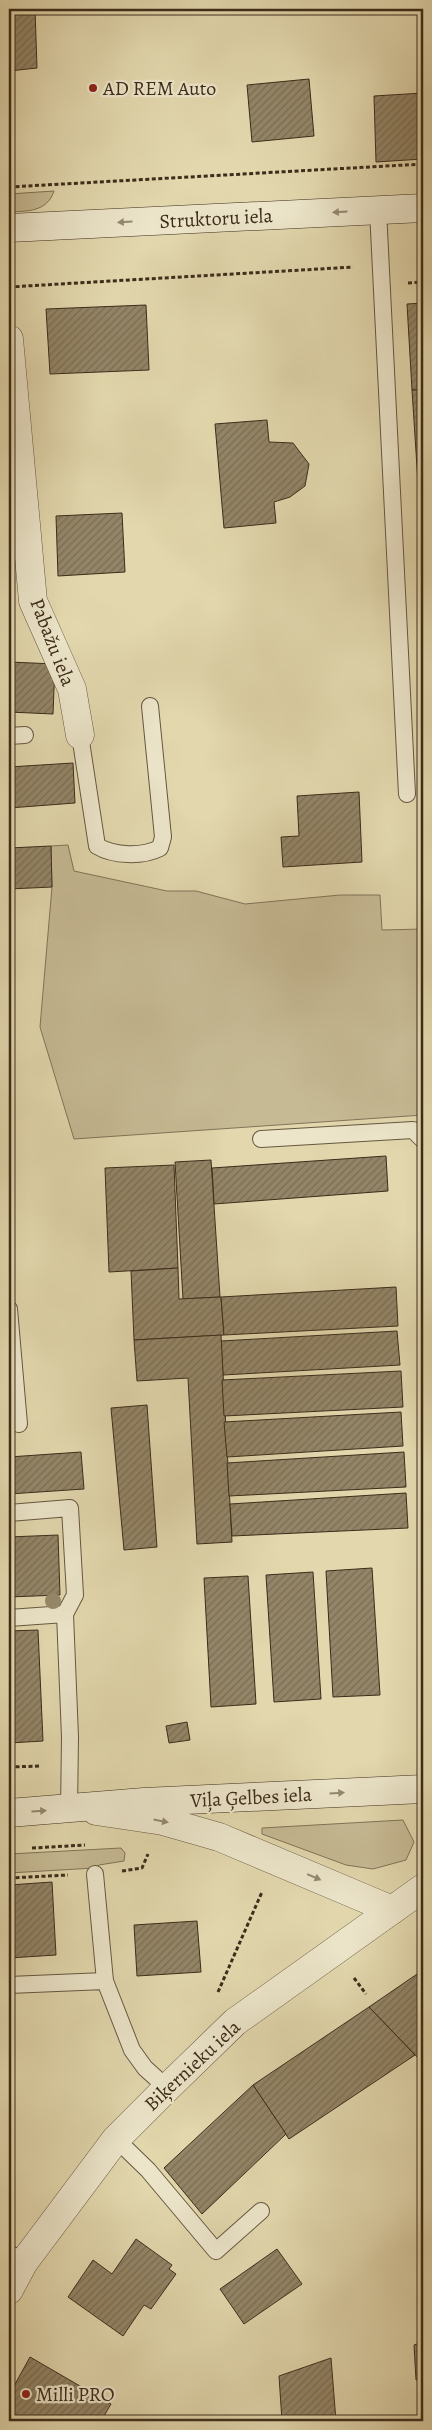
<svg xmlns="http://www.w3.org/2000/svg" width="432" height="2430" font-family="Alegreya,serif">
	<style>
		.grass { fill: #c6ba94; stroke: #827358 }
		.building { fill: url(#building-hatch); stroke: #3d2c1b }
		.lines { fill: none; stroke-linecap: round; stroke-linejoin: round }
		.lane-casing { stroke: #665740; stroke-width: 18 }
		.street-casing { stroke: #665740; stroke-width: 29 }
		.secondary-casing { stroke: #3d2c1b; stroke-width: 29 }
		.path { stroke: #3d2c1b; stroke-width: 3; stroke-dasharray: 4 2.5; stroke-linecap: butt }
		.lane { stroke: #ece5ca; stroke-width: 16 }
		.street { stroke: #ece5ca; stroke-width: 28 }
		.secondary { stroke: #ece5ca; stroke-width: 28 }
		.tree { fill: #96886a }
		.oneway { fill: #948872 }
		.poi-dot { fill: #8f2418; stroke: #ece5ca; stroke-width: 2 }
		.labels { text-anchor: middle; stroke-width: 4.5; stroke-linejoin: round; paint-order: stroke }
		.poi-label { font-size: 20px; fill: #3d2c1b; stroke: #ece5ca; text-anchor: start }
		.street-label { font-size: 20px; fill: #3d2c1b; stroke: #ece5ca }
	</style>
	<defs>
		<pattern id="building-hatch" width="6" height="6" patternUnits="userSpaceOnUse" patternTransform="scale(1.25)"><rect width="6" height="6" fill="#938567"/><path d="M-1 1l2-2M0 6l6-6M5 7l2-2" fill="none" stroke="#796d54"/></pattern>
	</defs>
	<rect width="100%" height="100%" fill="#e2d7ad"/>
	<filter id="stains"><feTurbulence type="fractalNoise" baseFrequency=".004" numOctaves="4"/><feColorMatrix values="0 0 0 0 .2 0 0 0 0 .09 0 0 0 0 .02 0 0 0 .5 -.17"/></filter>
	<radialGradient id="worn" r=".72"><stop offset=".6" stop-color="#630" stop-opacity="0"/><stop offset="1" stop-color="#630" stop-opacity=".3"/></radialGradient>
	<g class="grass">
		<path d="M54,191C47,212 28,211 9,212V194Z"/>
		<polygon points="68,845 74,871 167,891 196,891 245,904 340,895 380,895 382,930 423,929 423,1115 74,1139 40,1027 52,887 51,846"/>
		<polygon points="403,1820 414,1842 406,1860 373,1869 346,1865 262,1834 262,1828"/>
		<polygon points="121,1848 125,1853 124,1861 99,1865 95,1868 9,1873 9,1854"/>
	</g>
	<g class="building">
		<polygon points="9,9 35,9 37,68 9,71"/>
		<polygon points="309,79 314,136 252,142 247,85"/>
		<polygon points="423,93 423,159 376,162 374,96"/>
		<polygon points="423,303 423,390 412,390 407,304"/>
		<polygon points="146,305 149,370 50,374 46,309"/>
		<polygon points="412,390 423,390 423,560"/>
		<polygon points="267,420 269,442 293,443 309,464 305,486 290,497 274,502 276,523 224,528 215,424"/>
		<polygon points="122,513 125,572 58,576 56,516"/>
		<polygon points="9,662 55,664 53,714 9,712"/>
		<polygon points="73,763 75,803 9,808 9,767"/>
		<polygon points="359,792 362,862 283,867 281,837 299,836 297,796"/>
		<polygon points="51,846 52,887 9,889 9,848"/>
		<polygon points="386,1156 388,1191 214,1204 212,1168"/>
		<polygon points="211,1160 220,1297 183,1299 175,1162"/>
		<polygon points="174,1165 178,1268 109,1272 105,1168"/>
		<polygon points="178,1268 179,1299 221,1297 224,1335 134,1340 131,1271"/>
		<polygon points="396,1287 398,1326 224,1335 221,1297"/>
		<polygon points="397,1331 400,1365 223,1375 221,1341"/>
		<polygon points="221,1335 232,1542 197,1544 188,1378 137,1381 134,1340"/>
		<polygon points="401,1371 403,1407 224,1416 222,1380"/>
		<polygon points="147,1405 157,1547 124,1550 111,1408"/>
		<polygon points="401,1412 403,1446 227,1457 224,1422"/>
		<polygon points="81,1452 84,1489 9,1494 9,1457"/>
		<polygon points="404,1452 406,1487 229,1496 227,1463"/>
		<polygon points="406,1493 408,1528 232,1536 230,1504"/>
		<polygon points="58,1535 60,1595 9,1597 9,1537"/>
		<polygon points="372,1568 380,1695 333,1697 326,1571"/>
		<polygon points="313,1572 321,1699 274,1702 266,1575"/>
		<polygon points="248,1576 256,1704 211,1707 204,1578"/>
		<polygon points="38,1630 43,1741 9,1743 9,1631"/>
		<polygon points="187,1722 190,1740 169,1743 166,1726"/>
		<polygon points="52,1882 56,1955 9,1958 9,1885"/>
		<polygon points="197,1921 201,1972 137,1976 134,1925"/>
		<polygon points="423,1970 423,2060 421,2061 369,2007"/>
		<polygon points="369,2007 415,2055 289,2139 253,2085"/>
		<polygon points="253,2085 286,2134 202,2214 164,2168"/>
		<polygon points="136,2239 172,2265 169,2269 176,2274 151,2309 144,2305 123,2336 68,2297 93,2260 112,2274"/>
		<polygon points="277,2249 302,2284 244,2324 220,2289"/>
		<polygon points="423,2342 423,2378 416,2380 414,2345"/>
		<polygon points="30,2357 111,2404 101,2421 9,2421 9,2395"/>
		<polygon points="331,2358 336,2421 282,2421 279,2376"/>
	</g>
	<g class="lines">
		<defs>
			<g id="lane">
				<polyline points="378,210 407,794"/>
				<path d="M80,735L97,846C114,856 142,857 160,848L163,837L150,706"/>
				<polyline points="9,736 25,735"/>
				<polyline points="261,1139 413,1130 423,1140"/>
				<polyline points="9,1309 19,1424"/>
				<polyline points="9,1513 70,1508 75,1595 65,1614"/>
				<polyline points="9,1618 65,1614 70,1737 69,1810"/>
				<polyline points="95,1874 105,1981"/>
				<polyline points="9,1985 105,1981 132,2050 145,2068 167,2088"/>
				<polyline points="116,2139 148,2170 216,2251 261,2211"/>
				<polyline points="9,2253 24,2262"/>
			</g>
			<g id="street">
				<polyline points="9,339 33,601 72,689 80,735"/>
				<polyline points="96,1811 163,1821 219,1837 392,1910"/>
				<polyline points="9,2290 24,2262 116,2139 167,2088 235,2022 423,1888"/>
			</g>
			<g id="secondary">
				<polyline points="9,228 423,208"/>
				<polyline points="9,1813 144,1802 423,1789"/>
			</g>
		</defs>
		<use href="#lane" class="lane-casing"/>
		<use href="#street" class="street-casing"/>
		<use href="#secondary" class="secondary-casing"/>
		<g class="path">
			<polyline points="9,187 423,164"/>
			<polyline points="408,283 423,282"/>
			<polyline points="9,287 353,267"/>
			<polyline points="9,1767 41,1766"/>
			<polyline points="32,1848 85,1845"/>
			<polyline points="122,1871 142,1868 148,1854"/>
			<polyline points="9,1878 68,1875"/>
			<polyline points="354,1978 366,1994"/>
			<polyline points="218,1992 262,1892"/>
		</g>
		<use href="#lane" class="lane"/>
		<use href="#street" class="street"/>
		<use href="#secondary" class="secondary"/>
	</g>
	<circle class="tree" cx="53" cy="1601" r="8"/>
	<defs><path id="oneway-solid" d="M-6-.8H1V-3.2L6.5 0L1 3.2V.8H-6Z" transform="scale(1.25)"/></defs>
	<g class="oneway">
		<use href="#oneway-solid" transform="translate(340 212) rotate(177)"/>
		<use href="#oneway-solid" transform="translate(125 222) rotate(177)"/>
		<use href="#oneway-solid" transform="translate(337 1793) rotate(-3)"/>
		<use href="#oneway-solid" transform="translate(39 1811) rotate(-3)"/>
		<use href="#oneway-solid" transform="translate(161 1821) rotate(11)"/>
		<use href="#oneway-solid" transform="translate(314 1877) rotate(23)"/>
	</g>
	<g class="poi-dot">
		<circle cx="93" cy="88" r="5"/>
		<circle cx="26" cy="2394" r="5"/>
	</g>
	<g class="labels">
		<g class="poi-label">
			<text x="103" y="95">AD REM Auto</text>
			<text x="36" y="2401">Milli PRO</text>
		</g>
		<g class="street-label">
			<text transform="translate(216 218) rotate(-3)" y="7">Struktoru iela</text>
			<text transform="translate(53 642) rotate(69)" y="7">Pabažu iela</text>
			<text transform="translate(251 1797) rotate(-3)" y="7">Viļa Ģelbes iela</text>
			<text transform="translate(192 2065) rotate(-43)" y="7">Biķernieku iela</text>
		</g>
	</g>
	<rect width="432" height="2430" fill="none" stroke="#e2d7ad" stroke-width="30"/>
	<rect x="10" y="10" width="412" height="2410" fill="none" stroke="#3d2c1b" stroke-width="2.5"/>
	<rect x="15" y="15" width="402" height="2400" fill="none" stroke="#3d2c1b"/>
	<rect width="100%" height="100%" filter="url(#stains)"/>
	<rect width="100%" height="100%" fill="url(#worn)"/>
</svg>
